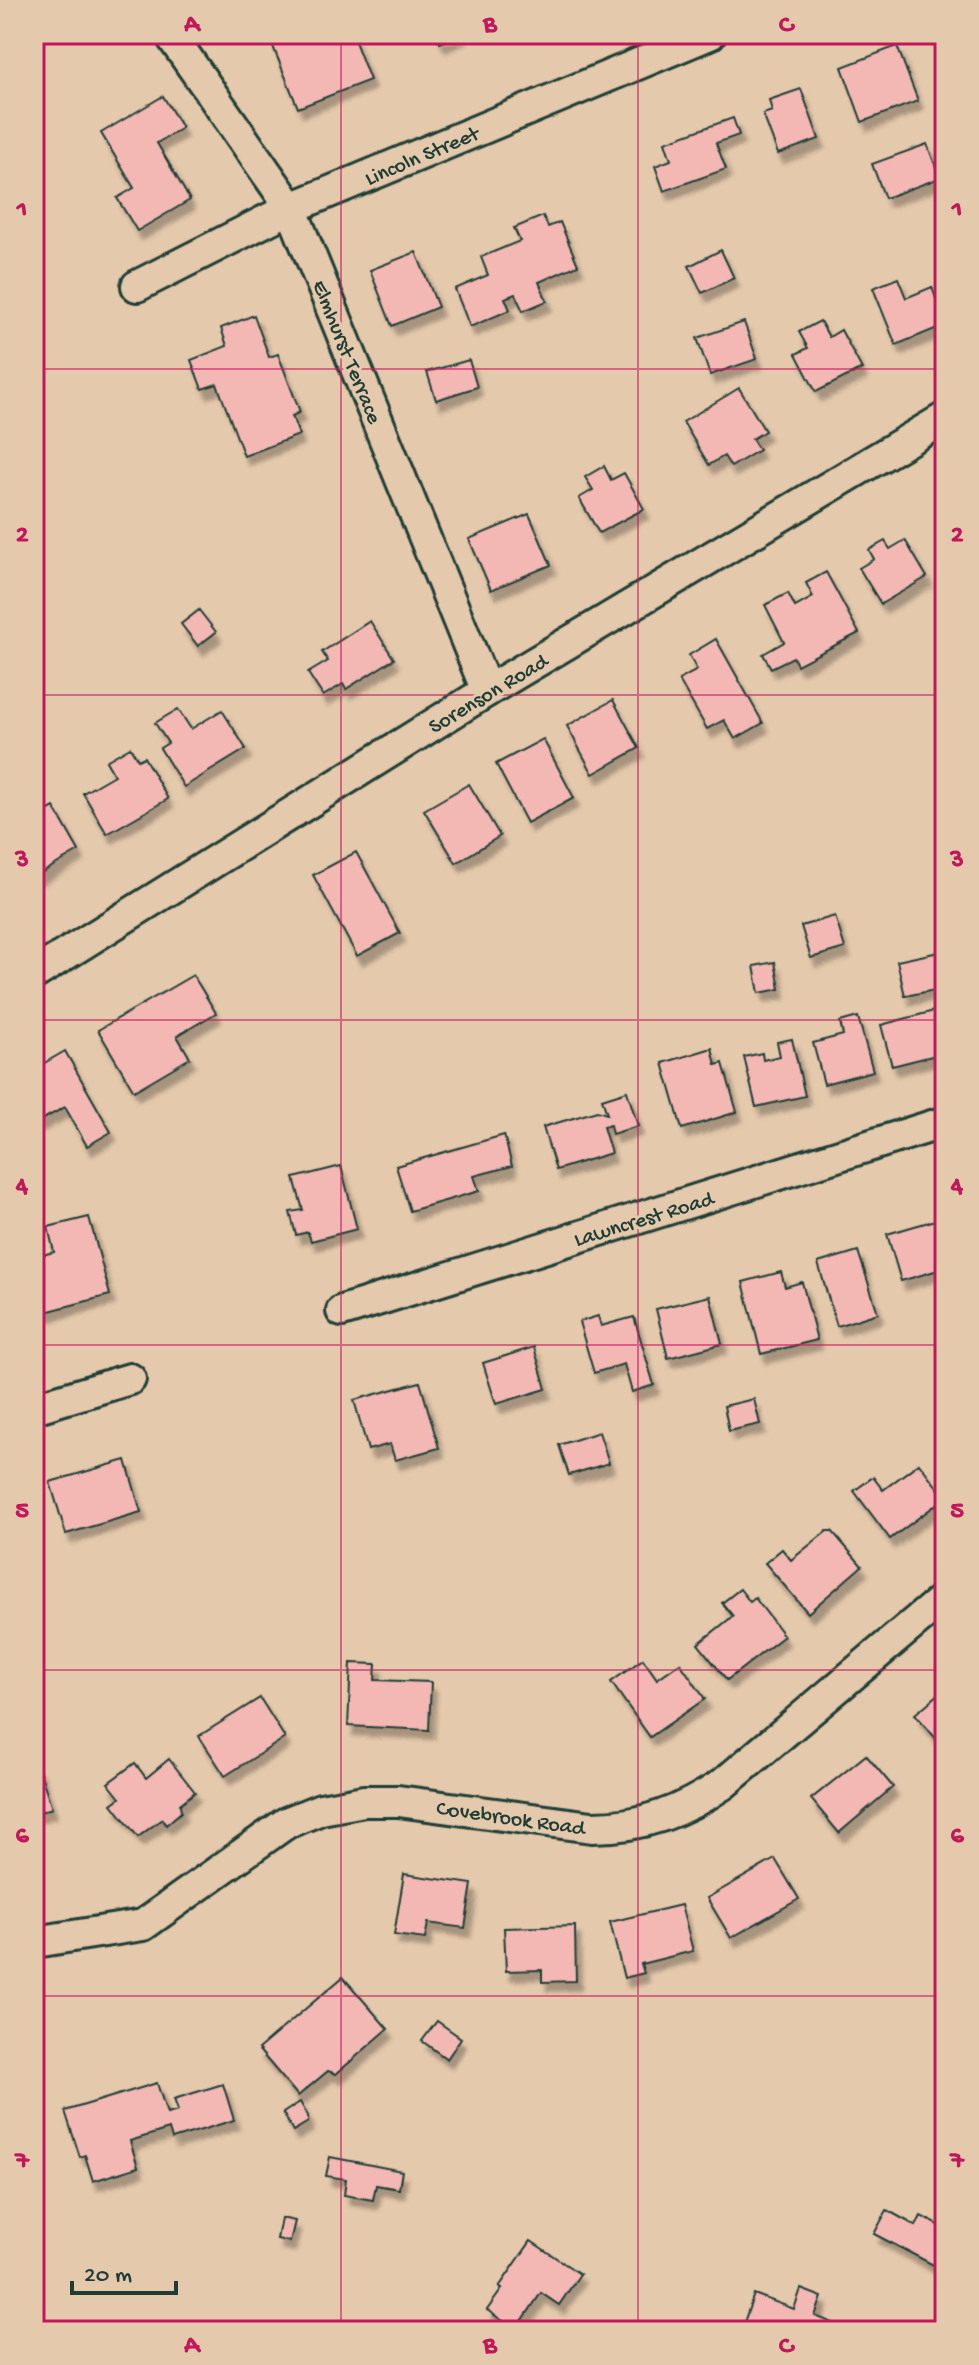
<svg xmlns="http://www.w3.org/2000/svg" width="979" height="2365" font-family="'Gochi Hand',sans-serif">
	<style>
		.building { fill: #f4b8b4; stroke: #1f3d34; stroke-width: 2; filter: url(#shadow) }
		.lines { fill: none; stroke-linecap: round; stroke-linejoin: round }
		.minor-casing { stroke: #1f3d34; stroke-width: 36 }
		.minor { stroke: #e5c9ac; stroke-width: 30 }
		.grid { fill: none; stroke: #c2185b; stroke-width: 2; stroke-opacity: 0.55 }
		.labels { text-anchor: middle; stroke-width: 6; stroke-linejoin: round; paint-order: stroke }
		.street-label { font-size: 22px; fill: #1f3d34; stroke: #e5c9ac }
		.neatline { fill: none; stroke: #c2185b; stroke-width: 3 }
		.grid-label { font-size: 26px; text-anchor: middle; font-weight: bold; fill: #c2185b }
	</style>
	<defs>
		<filter id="shadow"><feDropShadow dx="5" dy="9" stdDeviation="2" flood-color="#0004"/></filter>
	</defs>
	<rect width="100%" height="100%" fill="#e5c9ac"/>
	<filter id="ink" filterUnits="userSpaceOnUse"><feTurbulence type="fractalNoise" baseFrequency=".0125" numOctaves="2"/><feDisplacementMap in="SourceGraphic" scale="16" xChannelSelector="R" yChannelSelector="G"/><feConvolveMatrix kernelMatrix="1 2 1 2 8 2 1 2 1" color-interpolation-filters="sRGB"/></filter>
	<g filter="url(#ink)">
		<g class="building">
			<polygon points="298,34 352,34 370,80 298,108 272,44"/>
			<polygon points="436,34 462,34 440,43"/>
			<polygon points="932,34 945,34 945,69"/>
			<polygon points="897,46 918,101 862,122 842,67"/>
			<polygon points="801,89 819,139 778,154 763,114 772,111 769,100"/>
			<polygon points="163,96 182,128 157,143 190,200 137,231 117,198 134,188 101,133"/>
			<polygon points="733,118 739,135 716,143 726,169 664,191 655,166 671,160 665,142"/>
			<polygon points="927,144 940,178 885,198 872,164"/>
			<polygon points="543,216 548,227 560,222 578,265 539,282 547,301 523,311 515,294 505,298 510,310 470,327 455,289 488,275 481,257 520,241 514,228"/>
			<polygon points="721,250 734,278 702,293 689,266"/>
			<polygon points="416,252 438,307 392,326 370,270"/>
			<polygon points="898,278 906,298 932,287 945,325 896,345 873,288"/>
			<polygon points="254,315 269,357 278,354 300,412 292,416 299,435 244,456 217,384 202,389 191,360 227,346 221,328"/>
			<polygon points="820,321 829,337 841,330 862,369 816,392 796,354 808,348 799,332"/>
			<polygon points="744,322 757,359 710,375 697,338"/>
			<polygon points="469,360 477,387 436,400 427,372"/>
			<polygon points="739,388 765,431 752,439 759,450 731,467 724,456 709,465 683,422"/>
			<polygon points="604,466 611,480 624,473 644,509 599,533 579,498 593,490 585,477"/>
			<polygon points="529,514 551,565 491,590 469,539"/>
			<polygon points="905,540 927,577 881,604 859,568 874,559 869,550 885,541 890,549"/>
			<polygon points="826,572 859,633 797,665 793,657 771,668 763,654 784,642 765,605 788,593 795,607 813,597 806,583"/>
			<polygon points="199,610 216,632 198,646 181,624"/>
			<polygon points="370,621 394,659 346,689 343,684 323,696 308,673 328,661 322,652"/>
			<polygon points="716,639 763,723 735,739 724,720 707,729 679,680 697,670 689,655"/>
			<polygon points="613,700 639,748 593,774 567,726"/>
			<polygon points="178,709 191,729 222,710 246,749 184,787 160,748 168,743 155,723"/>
			<polygon points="543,739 574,798 527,823 496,764"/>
			<polygon points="130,747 138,760 144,757 168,799 107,834 83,793 114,775 106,761"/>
			<polygon points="469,784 500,836 456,863 424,810"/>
			<polygon points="54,807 79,851 34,877 34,818"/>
			<polygon points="356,852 400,933 357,956 313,875"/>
			<polygon points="835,916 845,948 811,958 801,926"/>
			<polygon points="939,952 945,988 905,996 897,961"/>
			<polygon points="775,962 780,989 759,993 754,966"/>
			<polygon points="193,975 216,1013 177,1036 190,1058 134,1091 98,1030"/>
			<polygon points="934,1011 944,1053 892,1066 881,1025"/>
			<polygon points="858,1017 873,1071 824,1084 813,1043 843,1035 840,1022"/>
			<polygon points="792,1039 805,1096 756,1107 744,1057 762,1053 763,1060 780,1056 777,1042"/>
			<polygon points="712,1048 716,1065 723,1063 737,1112 682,1129 663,1063"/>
			<polygon points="65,1051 111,1132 87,1146 65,1107 34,1124 34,1069"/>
			<polygon points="627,1091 638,1126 612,1134 610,1125 603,1127 611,1153 556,1170 543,1127 597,1111 607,1114 602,1099"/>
			<polygon points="504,1135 512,1166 474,1176 479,1191 410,1211 396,1166"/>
			<polygon points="341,1166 357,1229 311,1241 308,1232 296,1235 290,1212 303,1210 294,1178"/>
			<polygon points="89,1217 110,1295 34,1315 34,1257 54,1252 48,1227"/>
			<polygon points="939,1219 945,1238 945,1268 901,1281 887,1234"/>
			<polygon points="858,1251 878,1313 837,1326 818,1263"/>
			<polygon points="781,1272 785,1287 802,1282 817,1340 761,1354 743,1282"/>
			<polygon points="710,1296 722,1344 668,1358 656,1309"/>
			<polygon points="598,1316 601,1326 634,1317 654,1385 632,1392 624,1364 594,1373 579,1322"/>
			<polygon points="534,1347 546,1389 496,1404 483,1363"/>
			<polygon points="420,1382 439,1448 395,1460 390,1444 368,1450 354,1400"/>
			<polygon points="754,1399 760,1424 729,1431 724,1406"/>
			<polygon points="599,1432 609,1463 569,1475 559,1445"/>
			<polygon points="126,1460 141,1512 66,1534 50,1482"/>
			<polygon points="919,1463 945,1498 890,1539 854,1491 873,1477 883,1490"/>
			<polygon points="827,1531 832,1531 862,1566 808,1613 765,1563 782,1549 791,1560"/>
			<polygon points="740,1589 750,1602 755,1598 784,1636 727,1680 698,1644 733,1616 722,1603"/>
			<polygon points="643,1659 657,1679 680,1663 705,1699 650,1737 611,1682"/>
			<polygon points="351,1663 376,1664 375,1680 431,1682 429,1730 348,1726"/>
			<polygon points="945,1689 945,1747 944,1748 915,1714"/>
			<polygon points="260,1698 285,1738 225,1776 199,1736"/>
			<polygon points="866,1755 893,1787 839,1833 811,1799"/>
			<polygon points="169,1759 195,1792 180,1804 181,1812 166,1825 162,1819 138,1837 112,1804 120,1798 108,1783 135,1763 146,1778"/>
			<polygon points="38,1766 52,1808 34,1814 34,1767"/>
			<polygon points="775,1859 799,1899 731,1938 707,1898"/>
			<polygon points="404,1874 472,1884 465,1928 428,1923 425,1939 394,1935"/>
			<polygon points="681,1905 693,1951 641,1964 644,1973 624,1978 610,1922"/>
			<polygon points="575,1926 576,1981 542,1982 542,1970 506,1971 504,1928"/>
			<polygon points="343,1977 388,2029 336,2074 328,2071 298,2096 258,2049"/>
			<polygon points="437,2021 461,2038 447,2059 422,2041"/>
			<polygon points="157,2083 167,2114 178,2111 174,2099 223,2084 234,2120 172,2139 169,2129 130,2141 138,2167 93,2181 85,2155 80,2157 65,2111"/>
			<polygon points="300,2102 308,2116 308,2122 293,2131 283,2113"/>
			<polygon points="330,2157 402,2171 399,2189 376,2185 373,2200 344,2195 346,2179 326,2176"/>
			<polygon points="887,2210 916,2226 921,2216 945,2228 945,2271 874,2234"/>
			<polygon points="281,2218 295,2221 290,2242 277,2239"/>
			<polygon points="531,2241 580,2274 559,2305 541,2293 516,2330 487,2310 502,2289 499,2287"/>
			<polygon points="801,2289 822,2297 815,2316 838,2325 835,2331 741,2331 754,2294 794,2309"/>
		</g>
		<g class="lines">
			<defs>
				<g id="minor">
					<polyline points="170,34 291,208 487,691"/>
					<polyline points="137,286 291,208 710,34"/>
					<polyline points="34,974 487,691 945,418"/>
					<polyline points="342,1311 945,1122"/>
					<polyline points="34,1408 130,1379"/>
					<path d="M35,1942L143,1925L286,1823L321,1809L364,1801H398L592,1827C642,1827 682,1812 723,1784L945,1597"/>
				</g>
			</defs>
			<use href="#minor" class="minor-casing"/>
			<use href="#minor" class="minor"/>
		</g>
	</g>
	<path class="grid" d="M341,34V2331M638,34V2331M34,369H945M34,695H945M34,1020H945M34,1345H945M34,1670H945M34,1996H945"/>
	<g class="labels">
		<g class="street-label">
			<text transform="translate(421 154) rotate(-23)" y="8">Lincoln Street</text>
			<text transform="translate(349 351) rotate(68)" y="8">Elmhurst Terrace</text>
			<text transform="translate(487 692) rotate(-31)" y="8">Sorenson Road</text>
			<text transform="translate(643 1217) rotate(-17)" y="8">Lawncrest Road</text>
			<text transform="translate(511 1816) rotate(8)" y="8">Covebrook Road</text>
		</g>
	</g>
	<rect width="979" height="2365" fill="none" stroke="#e5c9ac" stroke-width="88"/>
	<path d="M72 2281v12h104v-12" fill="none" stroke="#1f3d34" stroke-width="4"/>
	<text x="84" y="2281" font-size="24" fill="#1f3d34" stroke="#e5c9ac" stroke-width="6" paint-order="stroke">20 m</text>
	<rect x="44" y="44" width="891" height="2277" class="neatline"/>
	<g class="grid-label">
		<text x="192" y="31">A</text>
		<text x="490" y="31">B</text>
		<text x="786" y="31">C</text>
		<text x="22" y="216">1</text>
		<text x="957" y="216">1</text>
		<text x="22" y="541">2</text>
		<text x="957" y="541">2</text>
		<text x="22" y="866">3</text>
		<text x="957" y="866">3</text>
		<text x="22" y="1192">4</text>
		<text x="957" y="1192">4</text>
		<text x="22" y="1517">5</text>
		<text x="957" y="1517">5</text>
		<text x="22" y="1842">6</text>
		<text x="957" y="1842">6</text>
		<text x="22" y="2167">7</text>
		<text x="957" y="2167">7</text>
		<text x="192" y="2352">A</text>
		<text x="490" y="2352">B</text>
		<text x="786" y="2352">C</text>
	</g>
</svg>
